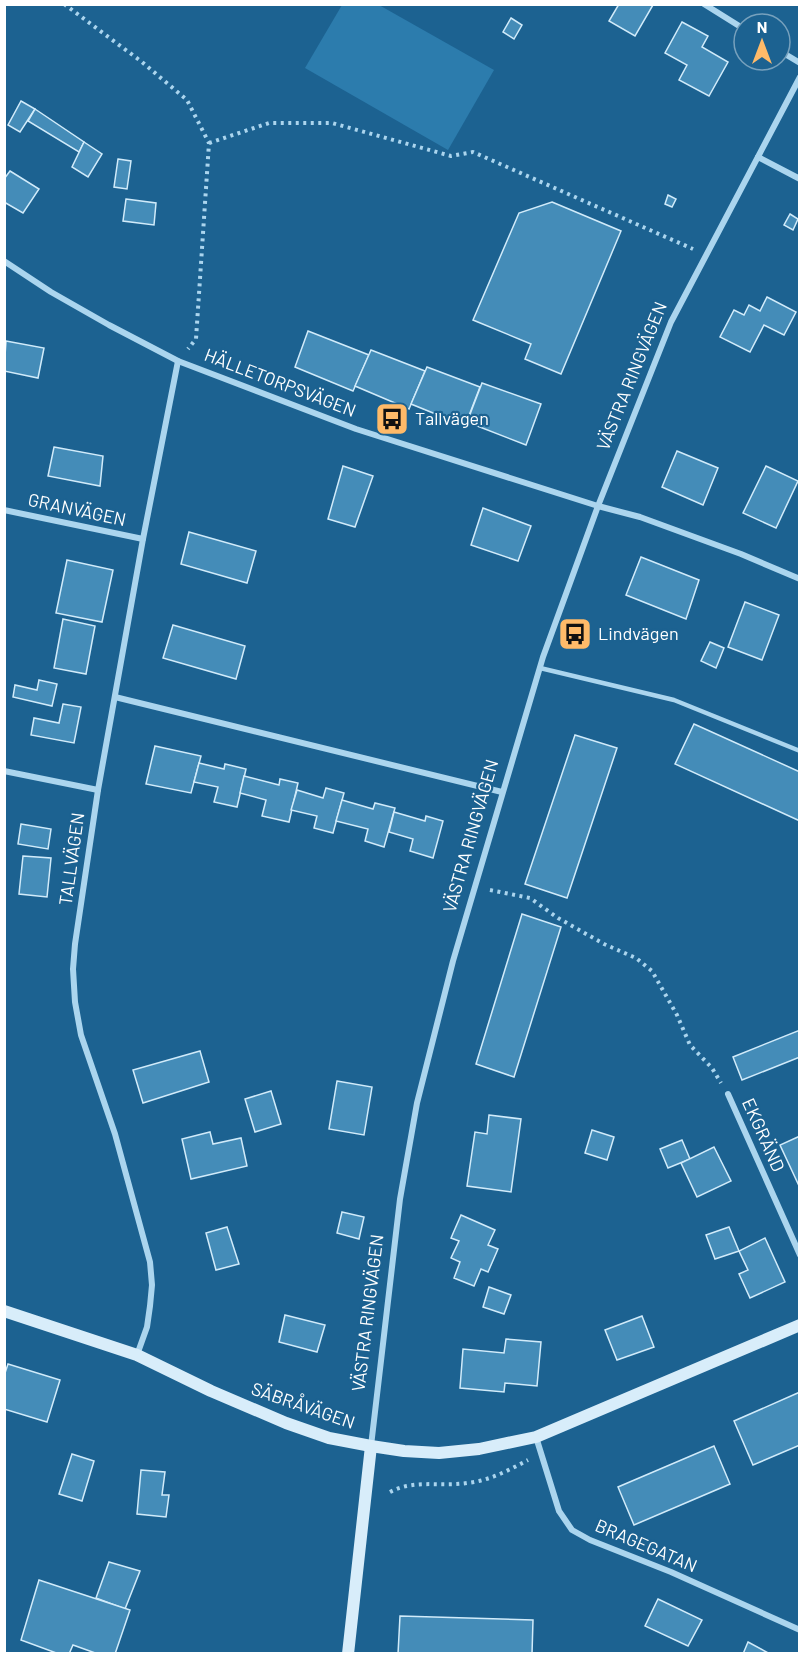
<svg xmlns="http://www.w3.org/2000/svg" width="804" height="1658" font-family="Barlow,sans-serif">
	<style>
		.green { fill: #2c7cad }
		.building { fill: #448cb8; stroke: #d1ebfa; stroke-width: 1.5 }
		.lines { fill: none; stroke-linecap: round; stroke-linejoin: round }
		.path { stroke: #abd5ee; stroke-width: 4; stroke-dasharray: 3 4.5; stroke-linecap: butt }
		.service { stroke: #abd5ee; stroke-width: 4.5 }
		.minor { stroke: #abd5ee; stroke-width: 6 }
		.secondary { stroke: #d8edfa; stroke-width: 12 }
		.labels { text-anchor: middle; stroke-width: 4.5; stroke-linejoin: round; paint-order: stroke }
		.street-label { font-size: 18px; fill: #fff; stroke: #1c6291 }
		.poi-label { font-size: 18px; fill: #fff; stroke: #1c6291; text-anchor: start }
	</style>
	<rect width="100%" height="100%" fill="#1c6291"/>
	<polygon class="green" points="379,5 494,70 448,150 305,68 342,5"/>
	<g class="building">
		<polygon points="619,4 653,5 635,36 609,21"/>
		<polygon points="511,18 522,25 514,39 503,32"/>
		<polygon points="682,22 708,36 702,47 728,62 709,96 679,80 687,65 665,53"/>
		<polygon points="21,101 35,109 20,132 8,125"/>
		<polygon points="35,109 84,142 79,152 28,121"/>
		<polygon points="84,142 102,154 88,177 72,167"/>
		<polygon points="118,159 131,161 127,189 114,187"/>
		<polygon points="10,171 39,189 23,213 4,202 4,179"/>
		<polygon points="668,195 676,199 672,207 665,204"/>
		<polygon points="126,199 156,203 154,225 123,221"/>
		<polygon points="552,202 621,231 561,374 525,359 531,344 473,320 519,213"/>
		<polygon points="790,214 798,219 793,230 784,225"/>
		<polygon points="767,297 796,312 784,335 764,325 750,352 720,337 734,310 744,315 749,305 760,311"/>
		<polygon points="308,331 369,355 353,391 295,367"/>
		<polygon points="6,341 44,348 38,378 4,371"/>
		<polygon points="371,350 425,371 409,409 355,386"/>
		<polygon points="427,367 480,387 465,426 411,404"/>
		<polygon points="482,383 541,404 526,445 467,422"/>
		<polygon points="54,447 103,456 100,486 48,476"/>
		<polygon points="677,451 718,468 703,505 662,487"/>
		<polygon points="343,466 373,476 355,527 328,519"/>
		<polygon points="766,466 798,481 776,528 743,513"/>
		<polygon points="483,508 531,526 518,561 471,545"/>
		<polygon points="189,532 256,551 247,583 181,564"/>
		<polygon points="641,557 699,580 686,619 626,595"/>
		<polygon points="67,560 113,570 102,622 56,613"/>
		<polygon points="745,602 779,615 762,660 728,647"/>
		<polygon points="63,619 95,626 86,674 54,668"/>
		<polygon points="173,625 245,646 236,679 163,658"/>
		<polygon points="710,642 724,648 716,668 701,661"/>
		<polygon points="39,680 57,684 52,706 13,697 15,685 37,690"/>
		<polygon points="63,704 81,707 74,743 31,735 34,718 59,723"/>
		<polygon points="694,724 800,772 800,821 675,764"/>
		<polygon points="575,735 617,748 567,898 525,884"/>
		<polygon points="155,746 201,756 191,793 146,784"/>
		<polygon points="199,763 224,769 225,764 246,769 237,807 214,802 218,787 194,782"/>
		<polygon points="244,776 279,785 280,779 298,783 289,822 262,816 266,800 240,793"/>
		<polygon points="326,788 344,793 333,833 314,828 317,816 291,810 297,790 323,798"/>
		<polygon points="342,800 373,809 375,803 395,808 384,847 365,841 368,829 336,821"/>
		<polygon points="394,812 425,821 426,816 443,821 433,858 410,851 413,839 389,832"/>
		<polygon points="21,824 51,829 48,849 18,844"/>
		<polygon points="23,856 51,858 47,897 19,894"/>
		<polygon points="522,914 561,927 514,1077 476,1064"/>
		<polygon points="800,1030 800,1057 742,1080 733,1057"/>
		<polygon points="200,1051 209,1082 143,1103 133,1070"/>
		<polygon points="337,1081 372,1087 364,1135 329,1129"/>
		<polygon points="271,1091 281,1124 255,1132 245,1099"/>
		<polygon points="489,1115 521,1119 511,1192 467,1186 475,1132 487,1134"/>
		<polygon points="592,1130 614,1137 607,1160 585,1153"/>
		<polygon points="210,1132 213,1144 241,1138 247,1166 191,1179 182,1139"/>
		<polygon points="800,1136 800,1188 780,1145"/>
		<polygon points="682,1140 690,1159 668,1168 660,1149"/>
		<polygon points="714,1147 731,1181 697,1197 681,1163"/>
		<polygon points="342,1212 364,1217 359,1239 337,1233"/>
		<polygon points="461,1215 495,1230 488,1245 498,1249 488,1272 481,1269 474,1286 454,1278 460,1262 451,1258 459,1241 451,1238"/>
		<polygon points="227,1227 239,1264 216,1270 206,1233"/>
		<polygon points="729,1227 739,1251 715,1259 706,1235"/>
		<polygon points="765,1238 785,1282 750,1298 739,1274 748,1270 739,1251"/>
		<polygon points="489,1287 511,1295 504,1314 483,1307"/>
		<polygon points="285,1315 325,1325 317,1352 279,1342"/>
		<polygon points="642,1316 654,1347 617,1360 605,1330"/>
		<polygon points="506,1339 541,1342 537,1386 505,1383 504,1392 460,1388 463,1349 504,1353"/>
		<polygon points="8,1364 60,1380 47,1422 4,1409 4,1376"/>
		<polygon points="800,1392 800,1445 753,1465 734,1421"/>
		<polygon points="714,1446 730,1484 634,1525 618,1487"/>
		<polygon points="72,1454 94,1461 82,1501 59,1494"/>
		<polygon points="141,1470 165,1472 162,1495 169,1495 166,1517 137,1514"/>
		<polygon points="109,1562 140,1571 125,1609 96,1598"/>
		<polygon points="39,1580 130,1610 115,1654 98,1654 73,1645 69,1654 59,1654 21,1640"/>
		<polygon points="658,1599 702,1620 688,1646 645,1626"/>
		<polygon points="400,1616 533,1620 532,1654 398,1654"/>
		<polygon points="748,1642 770,1654 743,1654"/>
	</g>
	<g class="lines">
		<g class="path">
			<polyline points="64,4 142,62 187,100 209,143 196,339 188,349"/>
			<polyline points="209,143 269,123 332,123 451,156 473,152 693,249"/>
			<polyline points="490,890 530,898 558,918 604,944 636,958 652,971 677,1015 690,1045 712,1068 721,1083"/>
			<path d="M390,1492C414,1479 441,1487 467,1483C489,1481 509,1470 528,1460"/>
		</g>
		<polyline class="service" points="540,668 674,700 800,751"/>
		<g class="minor">
			<polyline points="704,4 744,29"/>
			<polyline points="780,51 800,63"/>
			<polyline points="758,157 800,179"/>
			<polyline points="4,261 51,292 109,325 178,361 356,429 598,506 640,517 741,554 800,579"/>
			<polyline points="4,510 143,539"/>
			<polyline points="115,697 502,792"/>
			<polyline points="4,771 98,790"/>
			<polyline points="728,1094 800,1255"/>
			<polyline points="137,1355 147,1327 150,1306 152,1285 150,1262 115,1134 81,1035 75,1002 73,969 75,944 98,790 143,539 178,361"/>
			<polyline points="536,1437 559,1511 572,1530 590,1540 671,1572 800,1630"/>
			<polyline points="371,1446 400,1199 417,1103 453,961 543,657 598,506 671,322 800,77"/>
		</g>
		<g class="secondary">
			<polyline points="4,1311 137,1355 211,1391 286,1423 329,1438 371,1446 404,1451 439,1453 479,1449 536,1437 800,1325"/>
			<polyline points="348,1654 371,1446"/>
		</g>
	</g>
	<defs>
		<symbol id="bus-square" viewBox="-11 -11 22 22"><rect x="-9" y="-9" width="18" height="18" rx="4" fill="#feba69" stroke="#1c6291"/><path d="M-5-6H5V4H4V6H2V4H-2V6H-4V4H-5ZM-3.5-4V0h7V-4ZM-3.5 1.2v1.5H-2V1.2ZM2 1.2v1.5H3.5V1.2Z" fill="#111"/></symbol>
	</defs>
	<g fill-rule="evenodd">
		<use href="#bus-square" x="373" y="400" width="38" height="38"/>
		<use href="#bus-square" x="556" y="615" width="38" height="38"/>
	</g>
	<g class="labels">
		<g class="street-label">
			<text transform="translate(632 376) rotate(-68)" y="6">VÄSTRA RINGVÄGEN</text>
			<text transform="translate(280 383) rotate(21)" y="6">HÄLLETORPSVÄGEN</text>
			<text transform="translate(77 510) rotate(12)" y="6">GRANVÄGEN</text>
			<text transform="translate(471 836) rotate(-74)" y="6">VÄSTRA RINGVÄGEN</text>
			<text transform="translate(72 859) rotate(-82)" y="6">TALLVÄGEN</text>
			<text transform="translate(763 1135) rotate(66)" y="6">EKGRÄND</text>
			<text transform="translate(368 1313) rotate(-83)" y="6">VÄSTRA RINGVÄGEN</text>
			<text transform="translate(303 1406) rotate(19)" y="6">SÄBRÅVÄGEN</text>
			<text transform="translate(646 1546) rotate(23)" y="6">BRAGEGATAN</text>
		</g>
		<g class="poi-label">
			<text x="415" y="425">Tallvägen</text>
			<text x="598" y="640">Lindvägen</text>
		</g>
	</g>
	<rect width="804" height="1658" fill="none" stroke="#ffffff" stroke-width="12"/>
	<g transform="translate(762 42)"><circle r="28" fill="#1c6291" stroke="#77a1bd" stroke-width="1.5"/>
	<path d="M0-4.5L10 22L0 15L-10 22Z" fill="#feba69"/>
	<text y="-9" font-size="16" font-weight="bold" text-anchor="middle" fill="#ffffff">N</text>
	</g>
</svg>
